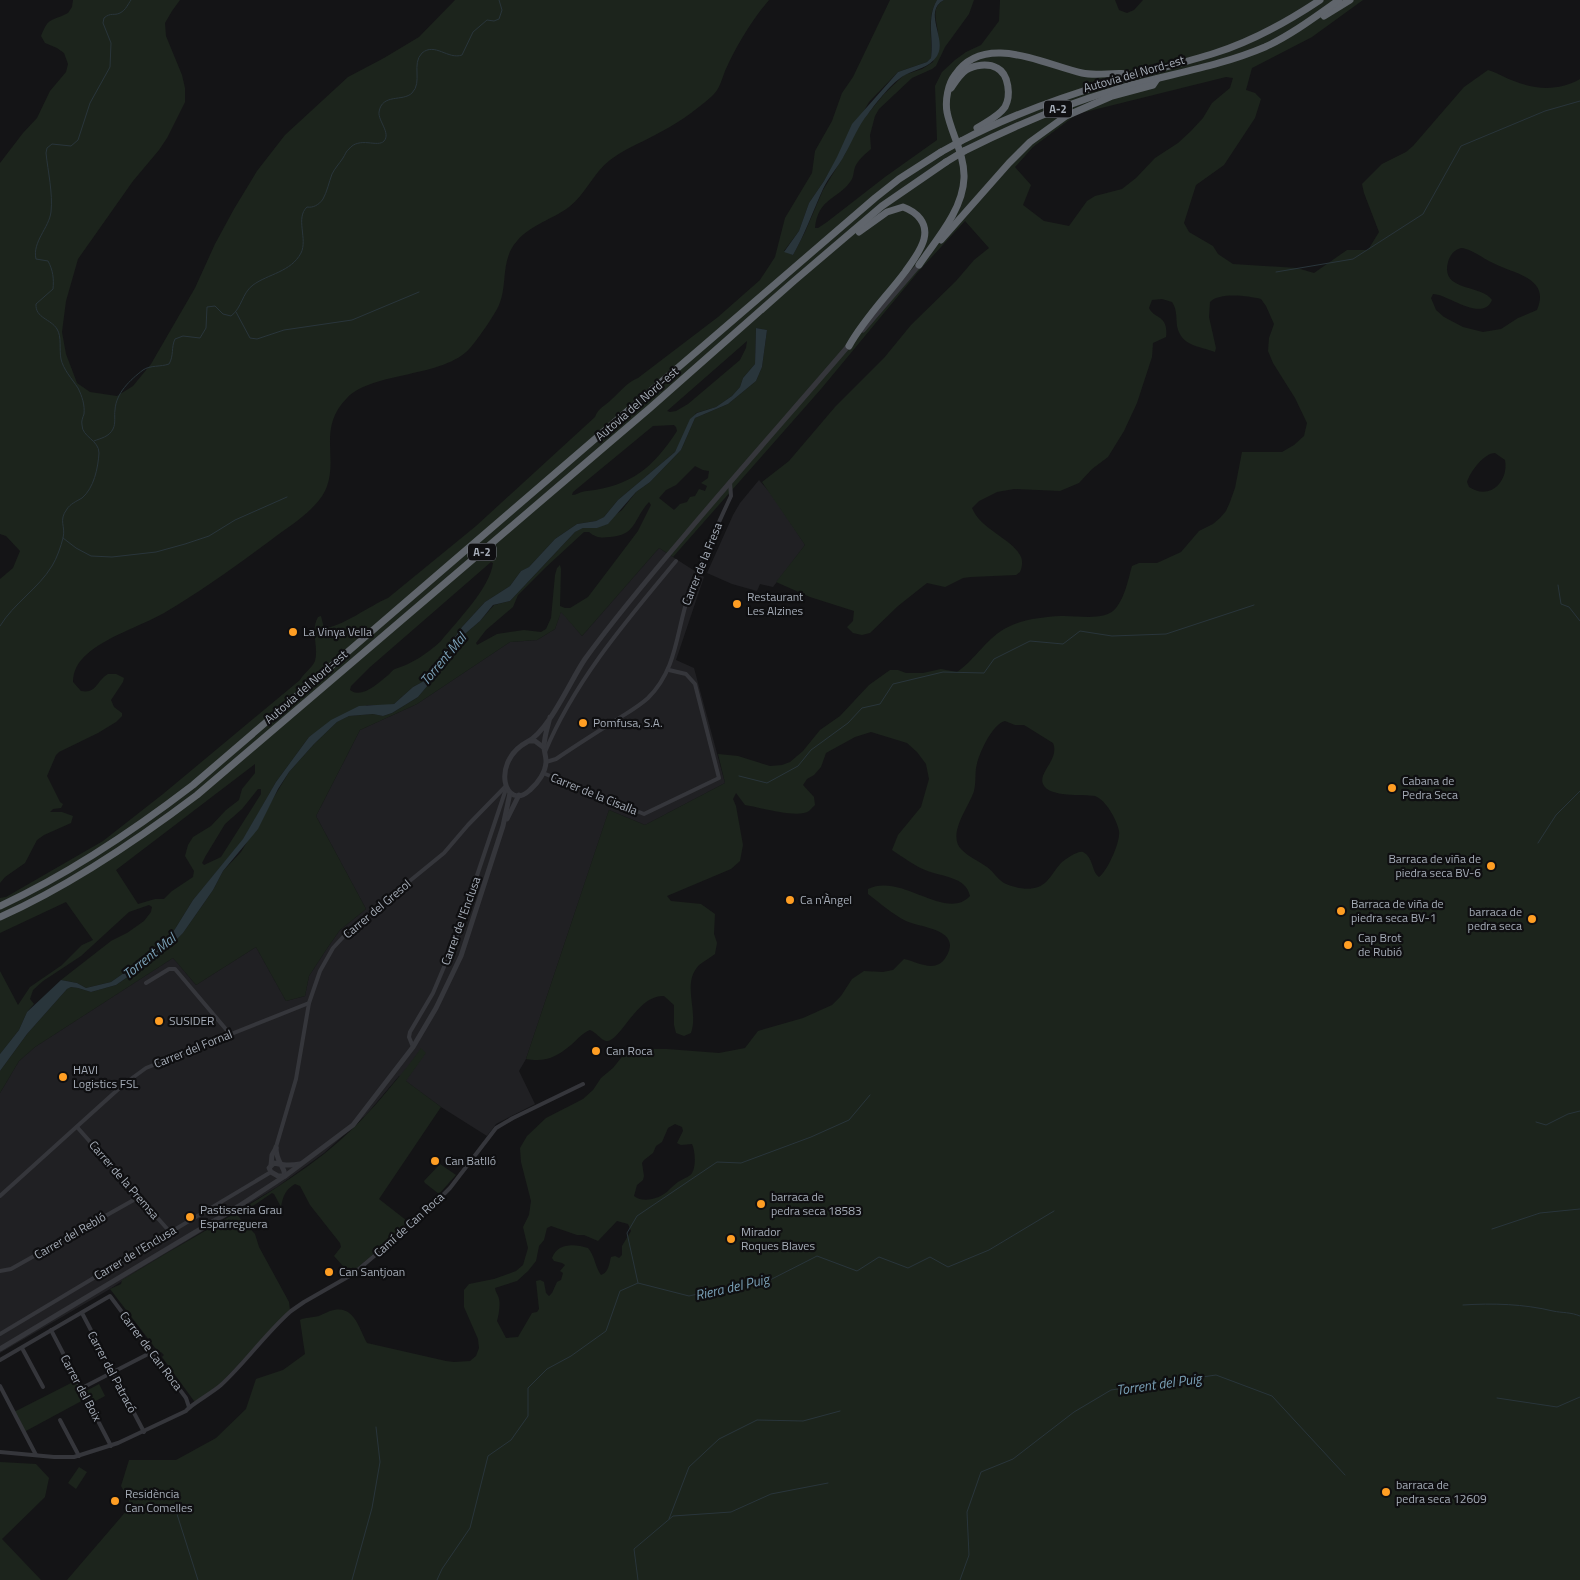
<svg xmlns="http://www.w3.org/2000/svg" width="1580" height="1580" font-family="'Titillium Web',sans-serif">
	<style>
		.built { fill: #202023 }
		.green { fill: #1c241c; fill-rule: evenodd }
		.water { fill: #29353b }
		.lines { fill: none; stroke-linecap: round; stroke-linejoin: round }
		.stream { stroke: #29353b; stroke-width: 1 }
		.minor { stroke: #35363b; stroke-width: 4 }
		.tertiary { stroke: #35363b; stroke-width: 5 }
		.motorway { stroke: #60656c; stroke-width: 7 }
		.motorway-bridge { stroke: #60656c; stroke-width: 7 }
		.poi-dot { fill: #ff9e23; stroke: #0f0f11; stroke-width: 2 }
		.labels { text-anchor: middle; stroke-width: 4.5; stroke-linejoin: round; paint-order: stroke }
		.shield { fill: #0f0f11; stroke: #787d85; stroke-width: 1 }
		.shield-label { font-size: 11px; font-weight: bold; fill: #a5acb7 }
		.street-label { font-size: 12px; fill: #a5acb7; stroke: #0f0f11 }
		.poi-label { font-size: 12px; fill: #a5acb7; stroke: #0f0f11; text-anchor: start }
		.water-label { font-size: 14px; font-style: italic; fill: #799fb5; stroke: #0f0f11 }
	</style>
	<rect width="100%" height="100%" fill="#141416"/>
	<g class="built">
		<polygon points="759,480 774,497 805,545 773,587 760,584 757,591 732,584 707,573 733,515 740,503"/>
		<polygon points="659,548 704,577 676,660 694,668 725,783 645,825 609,810 526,1059 519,1071 535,1104 496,1124 487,1136 441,1107 399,1076 366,1115 324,1153 277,1187 137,1271 110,1289 0,1353 0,1093 19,1061 35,1047 173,958 196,985 256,947 286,1001 305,996 309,976 328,947 340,930 366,909 316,816 360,730 417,704 510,642 537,640 555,629 561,611 582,636"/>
	</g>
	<g class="green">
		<path d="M73,0H180L172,11L165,23L166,36L182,75L185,88V102L167,138L159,150L133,181L78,259L66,301L62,332L66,354L77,383L90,392L117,396L133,386L151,364L195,288L215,244L234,209L257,171L285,135L348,77L384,58L419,37L455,0H769C752,20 736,46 725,71C721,81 720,89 711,97C694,112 675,125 655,135C640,143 623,150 610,160C593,173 586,194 569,207C553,219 530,225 517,241C500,260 508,284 499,305C494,316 478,339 470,348C444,378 373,371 347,398C316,429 340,460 325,491C314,512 289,526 271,540C236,566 202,591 164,613C139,627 107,636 86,655C78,662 73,671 73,682L81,691C97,694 96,681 108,674H116L124,678L123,682L111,700L114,707L122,713V716L116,722L98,733L59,752L56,755L47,776L60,802L63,804L61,808L53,809L50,812H62L73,816L71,823L44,835L37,840L25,863L5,877L0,883V579L13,568L20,551L6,536L0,534V163L23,133L37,118L50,91L66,72L68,64L64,53L57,48L45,43L41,36C49,16 51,22 68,13L72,7Z"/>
		<path d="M890,0H937C926,18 933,39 931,58L927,62L898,72L869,102L824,181L809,203L799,231L784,251L793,255L805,232L823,190L845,154L858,126L884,94L904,75L922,69L933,62C935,53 939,42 938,33C937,21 930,8 944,0H974L969,14L945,47L936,66L932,69L912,78L879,109L875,116L870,135L871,149C865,154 858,160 855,167C853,173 854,177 850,182C837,200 818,198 815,228H818L827,222L885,177L937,140L935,86L942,72L955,60L966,52L981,45L999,21L1000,0H1115L1119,10L1127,13L1134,10L1143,0H1363L1312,37L1252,68L1246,90L1255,93L1261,99L1255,118L1224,165L1196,185L1184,223L1189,232L1213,246L1218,254L1233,264L1297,268L1314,273L1347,250H1368L1379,232L1364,193L1362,184L1382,164L1406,152L1413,146L1464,87L1488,70C1498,73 1505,78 1514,81C1536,90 1559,91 1580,79V1580H67L128,1509L129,1500L121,1486L129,1460H176L216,1438L246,1409L256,1379L283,1370L305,1354L300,1320C305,1317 312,1318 319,1316C324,1314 328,1311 334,1310C355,1306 359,1329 367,1343L446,1361L454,1362L470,1361L476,1356L479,1348L478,1339L464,1307V1290L469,1284L494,1279L516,1271L523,1265L528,1248L523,1227L529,1215L531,1201L521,1162L520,1148L527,1136L546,1118L583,1099L593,1090L601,1078L613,1068L625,1053L639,1049H667L719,1053L745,1048L758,1031L803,1018L832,1005L841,996L852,979L864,971L883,972L893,970L904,959C918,962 936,974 946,957C963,929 921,928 906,921C892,914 880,903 868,894V889C901,872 946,922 970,896C966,876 941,877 925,870C913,865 903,857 892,850L898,835L921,807L929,779L926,764L917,752L907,743L871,732L855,737L826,753L821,767L814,775L807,779L803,785L814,797L815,805C814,806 810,810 809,811C798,819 759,807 745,805L736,793L733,799L736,806L743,845L740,861L731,869L667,896L671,901L701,904L715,914L714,934L717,943L715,954C710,958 704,961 699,965C681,984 699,1011 691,1033L684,1036L676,1033L674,1025V1005L664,996C637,994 620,1043 606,1041C601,1040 596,1032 590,1030C582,1033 577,1040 571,1045C555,1058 546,1062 526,1059L609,810L645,825L725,783L718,754L738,756L770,766L782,765L790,762L803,751L820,730L840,716L869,685L890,670H898L906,673H923L941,669L957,672C976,659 987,637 1008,627C1024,619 1043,617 1061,616C1076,615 1105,622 1116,608C1125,597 1128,580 1132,566L1139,563H1157L1181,552L1199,531L1213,524L1220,518L1226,511L1230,502L1235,488L1242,452H1282L1294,445L1304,436L1307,423L1295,398L1273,363L1268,351L1269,338L1274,324L1266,306L1261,299C1248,296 1220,292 1210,302L1209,317L1216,348L1215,352C1199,346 1181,346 1177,326C1176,317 1177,309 1172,302L1162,299L1152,300L1149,308C1154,319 1169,315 1166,337L1153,343L1152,357L1137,403L1124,431L1108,457L1092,469L1079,483L1060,491L1014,489L997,492L979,501L972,508C981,530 1013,539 1021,557C1023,562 1022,567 1020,572L1016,575L971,577L963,578L945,587L927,583L898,606L870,633L862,635L853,633L847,627L853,621L854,611L810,597L776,582L805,545L762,482L789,461L835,407L884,358L911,325L956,281L974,260L989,248L965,221L918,272L821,389L673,557L659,548L582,636L561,612L555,629L537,640L510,642L417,704L360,730L316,816L366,909L340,930L328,947L309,976L305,996L286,1001L256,947L196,985L173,958L35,1047L19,1061L0,1093V1071L27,1034L67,989L71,987L78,988L91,992L116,985L165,951L183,933L213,890L223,871L241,852L289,772L314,744L337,722L349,716L373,714L383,716L392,713L418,697L434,678L459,639L480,621L494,605L510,601L575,532L583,528H597L622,510L636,492L650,482L681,450L695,418L728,404L756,381L762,367L767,330L756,328L755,364L743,378L740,387L732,396L716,407L696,413L675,452L618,500L604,517L596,521L577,524L555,539L529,567L521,571L510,586L485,602L462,627L424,681L413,687L394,704L383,706L367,705L309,737L276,782L243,840L193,900L175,929L163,944L150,955L111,982L86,988L77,983L61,980L111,941L127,933L144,921L151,912L152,907L149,905L129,912L81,956L43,981L33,990L30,999L34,1004L27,1012L19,1030L0,1054V971L18,1005L30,987L62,965L82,945L93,940L66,902L0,933V898L6,897L103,841L163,794L300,680C304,673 312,668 315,661C319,646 310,631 318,617L321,616L324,628C340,628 371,605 388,598L476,526L595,417C598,408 605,406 612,399C621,391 626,383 638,378L718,317L760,280L775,257L785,218L812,173L815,151L832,121L842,93L853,77ZM1226,77L1233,78L1230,88L1212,103L1203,118L1191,131L1178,143L1155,158L1136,178L1122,189L1095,196L1087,201L1069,226L1044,221L1023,205L1031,185L1015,167L1033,147L1077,114ZM1461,248C1472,249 1482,258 1493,263C1513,274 1551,277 1537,310L1518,318L1501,329L1483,332L1463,327L1444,317L1436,310L1431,298L1433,294C1448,294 1482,323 1492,300C1481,284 1440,292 1448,262C1450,255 1454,250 1461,248ZM747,341L746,348L740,360L688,404L676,411L670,412L667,411ZM674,425L676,427L677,431C653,468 631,486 587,491C581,491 577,495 572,495L573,492L653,426ZM1495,453L1505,460C1509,481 1490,501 1469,487L1467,482C1470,472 1484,453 1495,453ZM695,466L703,470L709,471L708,478L701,483L707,486L705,491L699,489L695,496L690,497L687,502L680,504L674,510L659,498L666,490L676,485ZM649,502L651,505L638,531L588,597L570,608H565L560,606L561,569L560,565L557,568L555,575L551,618L546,629L541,632L524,630L497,634L477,645L476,643L486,630L513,607L518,595L545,568L584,532H589C596,538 601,538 610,537C637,535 633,519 649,502ZM491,562L493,563C490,588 457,621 441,641C428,653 412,664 395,669C392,670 390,674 387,676C377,684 362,699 350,690L351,686L369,668ZM1005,721L1015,725H1024L1053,743C1060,759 1038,772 1043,784C1049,798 1083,794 1095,796C1106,800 1117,820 1119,831C1121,841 1107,872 1099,877C1091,871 1094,858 1083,852C1079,850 1065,859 1061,863C1056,868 1052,876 1047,881C1036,893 1017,889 1004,883C997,879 994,872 987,867C979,861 970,858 962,850C946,835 969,807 974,791C976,783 975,776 976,768C978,755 992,724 1005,721ZM255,764V773L242,789L239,800L226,810L211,826L193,837L188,845L185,856L194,871L193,877L172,891L164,899H155L138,904L116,870ZM258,789H261V794L221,857L204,865L202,863L205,857L225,824L242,809ZM675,1124L682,1127L683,1131L677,1143L681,1145L692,1144C695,1150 696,1164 693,1171C691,1177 684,1178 678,1182C675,1184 672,1187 669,1190C661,1198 644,1204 634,1196L637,1185L643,1180L644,1176L642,1163L644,1160L653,1153L656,1146L662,1142L668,1128ZM617,1221L628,1224L631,1231L622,1246V1255L619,1258L615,1256L611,1257C609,1264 609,1272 601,1275C595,1267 595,1256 588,1248C575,1244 558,1242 552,1258L554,1261L562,1263L565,1265L560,1271L563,1273L561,1280L557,1282L552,1293L549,1296L546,1293L544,1282L540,1280L536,1281L539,1309L537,1312L532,1313L518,1337L506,1338L497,1321C499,1314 501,1302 498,1296C497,1293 495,1291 495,1288L517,1281L528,1271L536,1261L539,1246L544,1240L547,1228L551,1226L577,1235H584L598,1241Z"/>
		<path d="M421,1048L426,1053L406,1081L441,1107L379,1199L411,1224L404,1228L350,1274L334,1256L341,1247L340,1243L310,1205L300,1186L295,1184C285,1190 283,1196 281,1207L274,1194L272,1193L238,1216L255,1234L259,1247L289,1302L290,1310L220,1384L196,1402L194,1401L162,1357L164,1355L161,1352L159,1353L110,1289L121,1284L122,1280L137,1271C199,1233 266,1199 324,1154C349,1134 373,1109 393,1084C403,1072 413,1060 421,1048Z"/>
		<polygon points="440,1164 456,1175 439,1194 425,1183 424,1181"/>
		<polygon points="77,1380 87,1398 24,1432 14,1412"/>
		<polygon points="99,1384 105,1396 92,1403 86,1391"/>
		<polygon points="0,1462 36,1464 49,1478 45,1497 2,1539 41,1580 0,1580"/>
		<polygon points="79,1467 87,1472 76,1489 68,1483"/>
	</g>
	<g class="water">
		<path d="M937,0H944C922,11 948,40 937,56C929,68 916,69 905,75C893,81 876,103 868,114C858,126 853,140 845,154C839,166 829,176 823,189C813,211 805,234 793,255L784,252L799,231L809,203L824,181L837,157L852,124L898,72L927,62L931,58C934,39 926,18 937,0Z"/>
		<polygon points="756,328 767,330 762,367 756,381 728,404 695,418 681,450 650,482 636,492 608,524 597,528 583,528 575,532 510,601 493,605 480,621 459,639 434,678 418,697 392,713 383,716 373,714 349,716 337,722 314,744 289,772 278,789 258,829 223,871 213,890 183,933 165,951 116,985 91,992 78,988 71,987 67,989 27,1034 0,1071 0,1054 19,1030 27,1012 61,980 77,983 86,988 111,982 150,955 163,944 175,929 193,900 243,839 276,782 309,737 331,720 359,706 394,704 413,687 424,681 462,627 485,602 510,586 521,571 529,567 555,539 577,524 596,521 604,517 618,500 675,452 690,419 697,413 716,407 732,396 740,387 743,378 755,364"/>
	</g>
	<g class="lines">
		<g class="stream">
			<polyline points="1276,272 1353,259 1423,214 1461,146 1545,111 1580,101"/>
			<polyline points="236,312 250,338 257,339 284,330 352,320 419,292"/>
			<path d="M94,441C101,438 109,437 113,429C116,423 114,416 115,410C116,393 130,380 143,370C150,365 161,367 169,364C174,356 171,347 175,339L183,336L200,338L206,328L207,307L215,306L223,314L231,316C242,308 242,293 253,285C268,274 291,272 301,253C308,239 295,218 307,207C313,208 319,205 323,199C327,192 329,182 332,174C335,168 339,164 343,158C345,155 346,151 349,149C359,136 378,148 384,141C391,133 378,121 379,112C382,93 403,102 412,93C423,82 411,64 422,53C435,42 448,60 462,55L473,32L487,20L494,21L499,19L502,10L499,0"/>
			<polyline points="63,538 76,548 91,556 112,557 156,552 185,544 209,536 235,520 287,497"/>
			<polyline points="1558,585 1561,604 1569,607 1580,621"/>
			<path d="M0,626C14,603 38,589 52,566C57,558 61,546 63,538C66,526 58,521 67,509C70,504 77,501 82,498C94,488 98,468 99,453C99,440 82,437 82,425C81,421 83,417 84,414C85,405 82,396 78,388C72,379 63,369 61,359C59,349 62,337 57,329C51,319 35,318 36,304L53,289C54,279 53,270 48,261L36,259C32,242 49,228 51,212C53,193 48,172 46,153L47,148L52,144L71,146L78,140L90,103L110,67L111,43L103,23L104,18C111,12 114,16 120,13C126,10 128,4 131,0"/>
			<polyline points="739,776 767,783 798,766 811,750 848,723 862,708 880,704 893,684 943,672 984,673 994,659 1030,641 1063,644 1080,631 1112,636 1166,634 1254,605"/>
			<polyline points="1538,843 1556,815 1580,791"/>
			<polyline points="1536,1122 1546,1125 1568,1114 1580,1111"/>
			<polyline points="1492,1229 1540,1213 1580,1209"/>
			<polyline points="638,1283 627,1233 637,1216 717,1162 741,1163 811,1137 849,1120 870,1095"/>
			<path d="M1463,1305C1493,1303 1524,1304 1553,1311C1562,1313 1571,1312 1580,1316"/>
			<polyline points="1497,1398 1557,1407 1580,1397"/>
			<polyline points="176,1511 198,1580"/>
			<polyline points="669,1519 689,1467 719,1439 757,1420 803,1421 840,1411"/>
			<polyline points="352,1580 372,1508 380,1462 376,1427"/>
			<polyline points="437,1580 442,1569 470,1528 488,1456 511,1440 528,1416 528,1388 547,1369 571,1356 606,1331 620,1291 638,1283 689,1296 724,1288 766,1282 817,1256 857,1271 879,1257 908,1268 930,1257 948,1267 989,1250 1054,1211"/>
			<polyline points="638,1580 634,1549 673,1516 731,1512 771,1494 828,1483"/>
			<polyline points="960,1580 969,1555 967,1512 981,1472 1013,1459 1074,1412 1111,1390 1216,1375 1272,1396 1345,1475"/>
		</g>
		<g class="minor">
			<path d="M545,752C575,680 627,620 676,561"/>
			<path d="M546,762L556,759C575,746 594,734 613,722C625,714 637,708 648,698C678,668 676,631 689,594C701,561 716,528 731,496L730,482"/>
			<polyline points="543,773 644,814 719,778 695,684 686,674 669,670"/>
			<polyline points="146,983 169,969 175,969 230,1034"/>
			<polyline points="413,1047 409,1037 410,1032 433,993 455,941 506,789"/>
			<polyline points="77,1127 170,1232"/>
			<polyline points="276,1147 296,1079 309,1003 320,971 333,948 345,935 368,915 444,853 468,825 505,787"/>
			<polyline points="0,1196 124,1084 146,1068 309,1003"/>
			<polyline points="0,1271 11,1269 139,1197"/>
			<polyline points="82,1313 144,1432"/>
			<polyline points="51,1330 111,1446"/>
			<polyline points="0,1334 271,1172"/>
			<polyline points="22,1348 43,1387"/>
			<polyline points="0,1360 110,1296 186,1398 189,1407"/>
			<polyline points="0,1386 36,1455"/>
			<polyline points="82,1388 152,1352"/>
			<polyline points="60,1420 79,1456"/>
			<path d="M0,1452L54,1457H74L118,1443L186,1411C190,1405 212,1393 221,1385C246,1362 265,1334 291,1311L304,1302L353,1274L426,1212L450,1188L496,1128L513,1118L583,1084"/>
		</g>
		<g class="tertiary">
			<polyline points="863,330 919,265"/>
			<path d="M550,717C548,726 544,737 544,747C544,751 546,756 546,761C546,772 538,783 530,790C505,813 490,762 527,742C549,731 570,681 585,659C616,616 650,576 685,535C739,471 795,408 850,344"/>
			<polyline points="530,741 535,741 543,747"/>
			<polyline points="507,819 519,795"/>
			<path d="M276,1147C276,1163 284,1164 285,1176H278L271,1172L269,1168L274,1163C283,1165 289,1166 300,1164"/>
			<polyline points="271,1165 272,1155 276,1148"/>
			<polyline points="0,1349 239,1206 285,1176 353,1125 413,1047 436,1008 461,956 503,826 510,793"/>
		</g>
		<g class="motorway">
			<polyline points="1324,16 1350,0"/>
			<path d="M951,88C955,82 960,74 966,70C974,65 988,63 997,68C1009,74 1011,96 1005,107C998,117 986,122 977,128"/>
			<path d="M961,141C1009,116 1058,98 1109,83C1144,72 1180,64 1215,53C1253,41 1287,22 1320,0"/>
			<path d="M964,151C1012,127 1060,106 1111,91C1162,75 1216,68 1265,47C1291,35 1315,17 1339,0"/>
			<polyline points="941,240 1009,163 1030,142 1066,116 1112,96 1153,85 1157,79"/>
			<path d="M919,265C936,240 963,210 964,178C965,155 951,133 947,112C945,100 948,84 955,75C984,32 1043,64 1082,73C1099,77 1120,70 1135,76"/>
			<path d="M849,346C864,319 886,297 905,272C912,262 921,251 924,239C928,223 917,212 903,207L887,212L859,232"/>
			<path d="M0,906C69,874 133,831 193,785L875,198L899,179L941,152"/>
			<path d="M0,917C70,886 136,841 197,795L650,408L794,281L882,206L946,162"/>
		</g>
		<g class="motorway-bridge">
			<polyline points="941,152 961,141"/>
			<polyline points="946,162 964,151"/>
		</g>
	</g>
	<g class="poi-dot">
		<circle cx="737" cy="604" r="5"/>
		<circle cx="293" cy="632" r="5"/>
		<circle cx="583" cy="723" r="5"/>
		<circle cx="1392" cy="788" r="5"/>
		<circle cx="1491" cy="866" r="5"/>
		<circle cx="790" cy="900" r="5"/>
		<circle cx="1341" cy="911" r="5"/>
		<circle cx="1532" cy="919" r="5"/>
		<circle cx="1348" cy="945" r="5"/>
		<circle cx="159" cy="1021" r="5"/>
		<circle cx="596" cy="1051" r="5"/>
		<circle cx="63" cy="1077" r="5"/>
		<circle cx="435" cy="1161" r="5"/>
		<circle cx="761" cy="1204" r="5"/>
		<circle cx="190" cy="1217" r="5"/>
		<circle cx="731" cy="1239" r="5"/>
		<circle cx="329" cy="1272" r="5"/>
		<circle cx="1386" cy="1492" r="5"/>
		<circle cx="115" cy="1501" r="5"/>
	</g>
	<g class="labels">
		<g class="shield">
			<rect x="1044" y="100.5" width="28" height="17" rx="4"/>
			<rect x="468" y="543.5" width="28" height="17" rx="4"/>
		</g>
		<g class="shield-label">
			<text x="1058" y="113">A-2</text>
			<text x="482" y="556">A-2</text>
		</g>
		<g class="street-label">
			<text transform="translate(1134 74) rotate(-16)" y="4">Autovia del Nord-est</text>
			<text transform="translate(637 404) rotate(-41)" y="4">Autovia del Nord-est</text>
			<text transform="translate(702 564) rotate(-68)" y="4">Carrer de la Fresa</text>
			<text transform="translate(306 687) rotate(-41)" y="4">Autovia del Nord-est</text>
			<text transform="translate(594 794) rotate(22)" y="4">Carrer de la Cisalla</text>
			<text transform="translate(377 909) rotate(-40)" y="4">Carrer del Gresol</text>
			<text transform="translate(461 921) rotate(-70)" y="4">Carrer de l'Enclusa</text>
			<text transform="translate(193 1049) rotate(-22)" y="4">Carrer del Fornal</text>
			<text transform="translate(124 1180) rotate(49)" y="4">Carrer de la Premsa</text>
			<text transform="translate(409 1225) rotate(-42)" y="4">Camí de Can Roca</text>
			<text transform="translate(70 1236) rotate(-30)" y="4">Carrer del Rebló</text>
			<text transform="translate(135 1253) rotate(-31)" y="4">Carrer de l'Enclusa</text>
			<text transform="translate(151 1351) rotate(53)" y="4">Carrer de Can Roca</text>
			<text transform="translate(112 1372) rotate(62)" y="4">Carrer del Patracó</text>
			<text transform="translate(81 1388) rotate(62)" y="4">Carrer del Boix</text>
		</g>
		<g class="poi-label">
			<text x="747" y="601">Restaurant<tspan x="747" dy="14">Les Alzines</tspan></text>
			<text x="303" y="636">La Vinya Vella</text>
			<text x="593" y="727">Pomfusa, S.A.</text>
			<text x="1402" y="785">Cabana de<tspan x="1402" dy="14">Pedra Seca</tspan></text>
			<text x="1481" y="863" text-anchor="end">Barraca de viña de<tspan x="1481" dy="14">piedra seca BV-6</tspan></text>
			<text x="800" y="904">Ca n'Àngel</text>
			<text x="1351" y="908">Barraca de viña de<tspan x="1351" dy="14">piedra seca BV-1</tspan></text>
			<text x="1522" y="916" text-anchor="end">barraca de<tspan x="1522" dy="14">pedra seca</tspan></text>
			<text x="1358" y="942">Cap Brot<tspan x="1358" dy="14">de Rubió</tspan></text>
			<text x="169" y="1025">SUSIDER</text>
			<text x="606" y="1055">Can Roca</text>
			<text x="73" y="1074">HAVI<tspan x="73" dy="14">Logistics FSL</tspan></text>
			<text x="445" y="1165">Can Batlló</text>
			<text x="771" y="1201">barraca de<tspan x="771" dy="14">pedra seca 18583</tspan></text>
			<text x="200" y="1214">Pastisseria Grau<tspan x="200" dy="14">Esparreguera</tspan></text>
			<text x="741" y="1236">Mirador<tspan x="741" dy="14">Roques Blaves</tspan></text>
			<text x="339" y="1276">Can Santjoan</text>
			<text x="1396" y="1489">barraca de<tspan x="1396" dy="14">pedra seca 12609</tspan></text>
			<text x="125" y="1498">Residència<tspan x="125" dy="14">Can Comelles</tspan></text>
		</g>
		<g class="water-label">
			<text transform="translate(443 659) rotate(-50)" y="5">Torrent Mal</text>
			<text transform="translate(149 956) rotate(-39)" y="5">Torrent Mal</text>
			<text transform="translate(732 1287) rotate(-13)" y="5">Riera del Puig</text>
			<text transform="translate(1159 1384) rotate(-8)" y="5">Torrent del Puig</text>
		</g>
	</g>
</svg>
